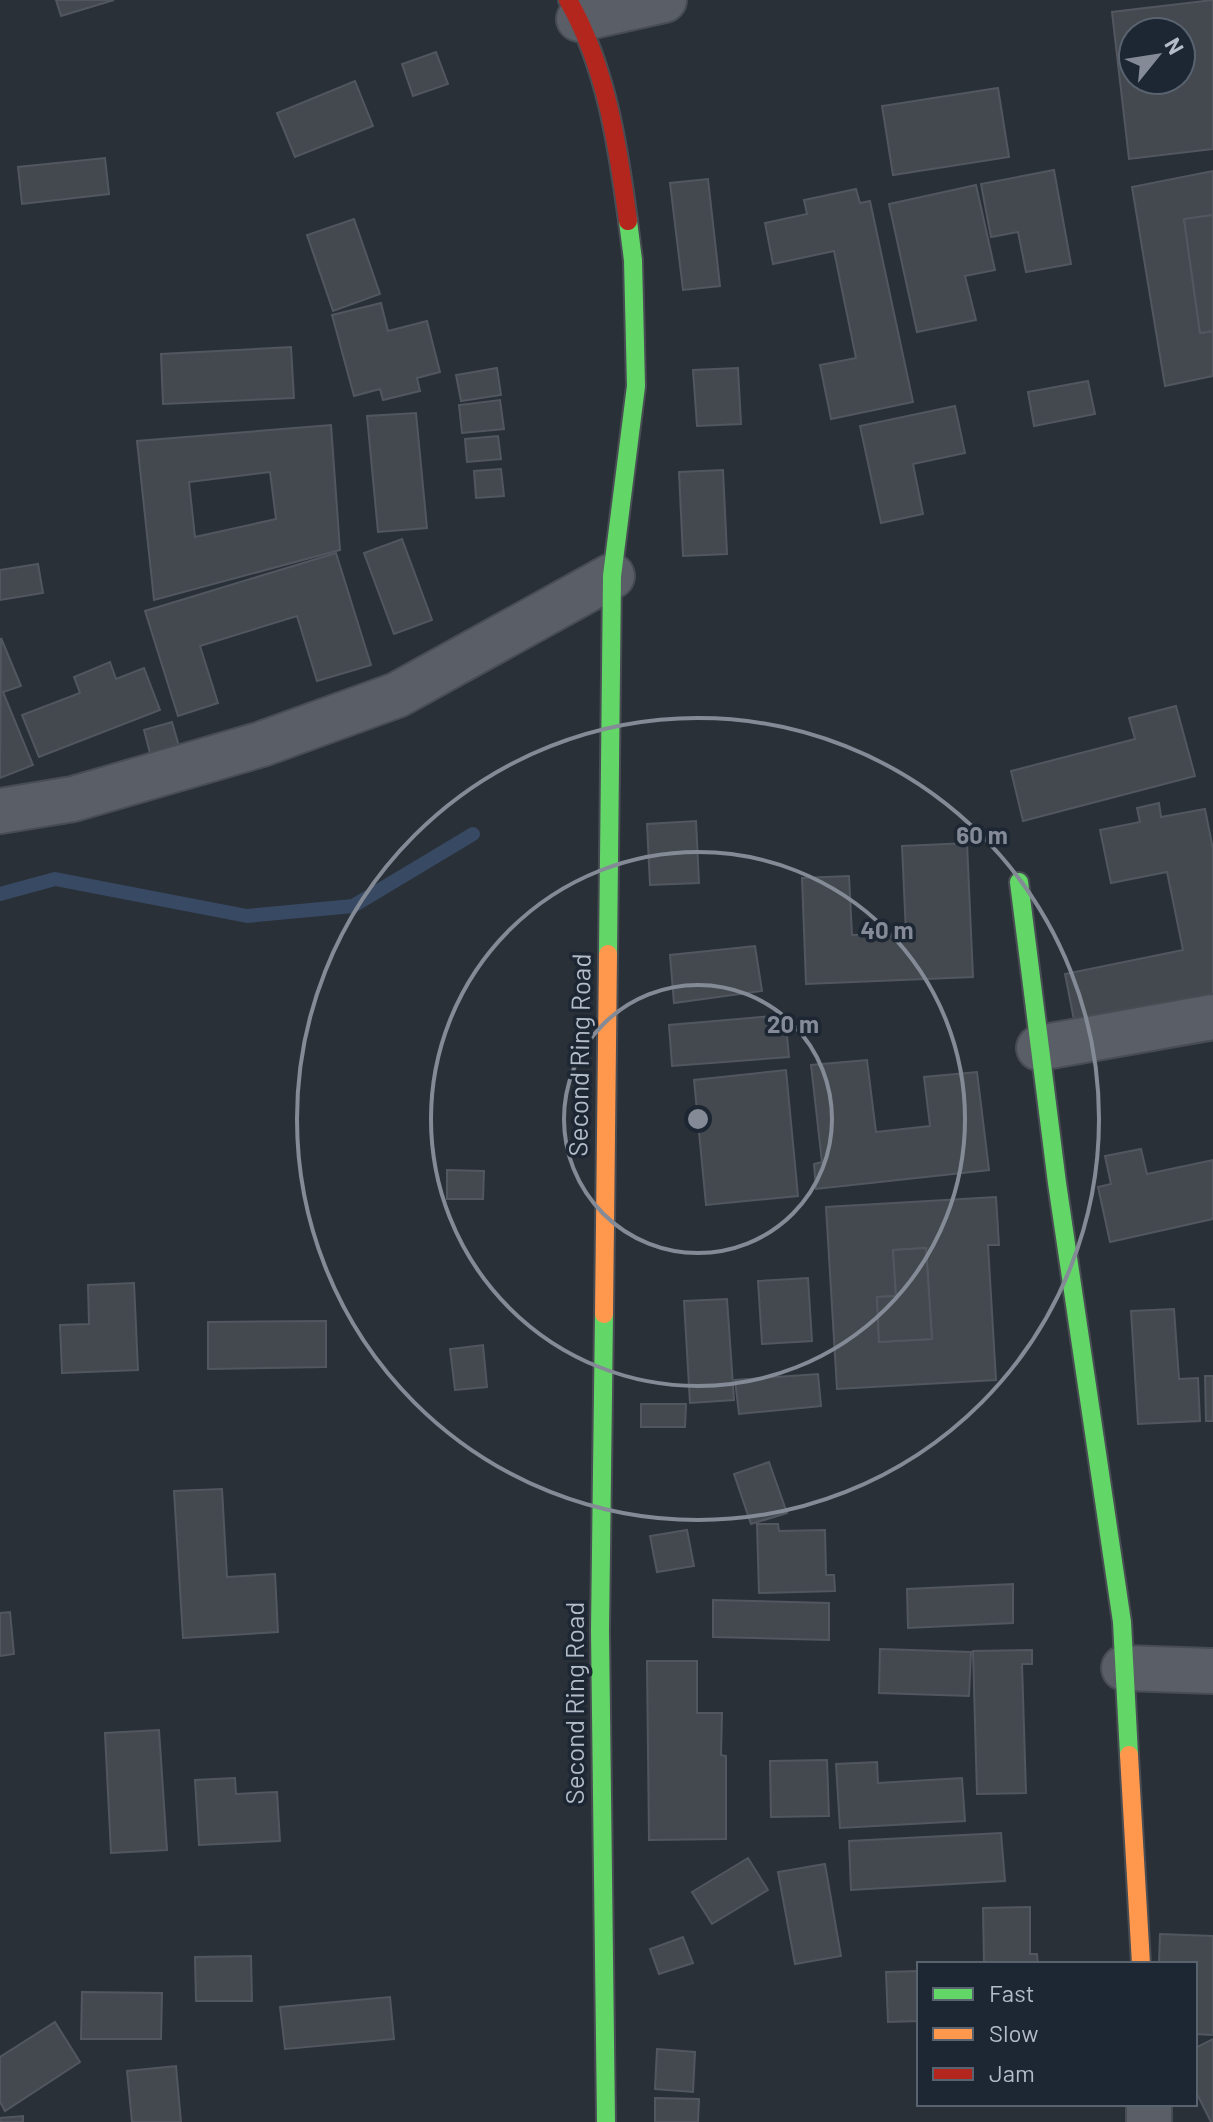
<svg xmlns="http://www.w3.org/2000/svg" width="1213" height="2122" font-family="Barlow,sans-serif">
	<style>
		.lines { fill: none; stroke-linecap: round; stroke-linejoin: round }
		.stream { stroke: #384963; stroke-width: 14 }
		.building { fill: #444950; stroke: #52575f; stroke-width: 2; fill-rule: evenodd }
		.street-casing { stroke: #484c53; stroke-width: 48 }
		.fast-casing { stroke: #484c53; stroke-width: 22 }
		.slow-casing { stroke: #484c53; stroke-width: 22 }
		.jam-casing { stroke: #484c53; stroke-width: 22 }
		.street { stroke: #5a5e66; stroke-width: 44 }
		.fast { stroke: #63d668; stroke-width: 18 }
		.slow { stroke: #ff974d; stroke-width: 18 }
		.jam { stroke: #b3261e; stroke-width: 18 }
		.ring { fill: none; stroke: #848b96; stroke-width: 4 }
		.labels { text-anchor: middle; stroke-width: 7; stroke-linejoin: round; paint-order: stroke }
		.street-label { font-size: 26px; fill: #b4bcc9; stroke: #1d2633 }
		.centre { fill: #848b96; stroke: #1d2633; stroke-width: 4 }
		.ring-label { font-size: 24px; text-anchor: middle; font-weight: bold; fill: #848b96; stroke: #1d2633; stroke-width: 7; stroke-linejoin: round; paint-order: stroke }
	</style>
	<rect width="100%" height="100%" fill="#2a3038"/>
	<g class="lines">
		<polyline class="stream" points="0,894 55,879 247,916 353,906 473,834"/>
	</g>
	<g class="building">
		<polygon points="56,0 114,0 61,16"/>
		<path d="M1213,0V149L1129,159L1112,12ZM1133,32H1181V80H1133Z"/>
		<polygon points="436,52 448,84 413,96 402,64"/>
		<polygon points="355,81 373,126 295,157 277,113"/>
		<polygon points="998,88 1009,157 893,175 882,106"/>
		<polygon points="105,158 109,194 22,204 18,167"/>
		<polygon points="1054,170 1071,264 1026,272 1018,232 991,237 981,184"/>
		<polygon points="1213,171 1213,215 1184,219 1200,333 1213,331 1213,376 1165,386 1132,187"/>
		<polygon points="708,179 720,286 683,290 670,183"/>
		<polygon points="976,185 995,270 965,276 976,320 917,332 889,204"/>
		<polygon points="856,189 860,203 870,201 913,402 831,419 820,365 856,358 834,251 773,264 765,223 807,214 804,200"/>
		<polygon points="1213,215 1213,331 1200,333 1184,219"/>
		<polygon points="354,219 380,294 333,311 307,235"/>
		<polygon points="381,303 388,331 427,321 440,372 417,378 420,391 383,400 380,389 354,396 332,315"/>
		<polygon points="291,347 294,398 163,404 161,354"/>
		<polygon points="497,368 501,395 461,401 456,375"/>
		<polygon points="738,368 741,424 697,426 693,370"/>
		<polygon points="1088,381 1095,414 1034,426 1028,392"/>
		<polygon points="500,400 504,429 462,433 459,405"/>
		<polygon points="955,406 965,453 913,464 923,514 881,523 860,426"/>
		<polygon points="416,413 427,528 378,532 367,416"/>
		<path d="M331,425L340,550L154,600L137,441ZM270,472L276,519L195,537L189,482Z"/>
		<polygon points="498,436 501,459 467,462 465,439"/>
		<polygon points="501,469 504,496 476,498 474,471"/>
		<polygon points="723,470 727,554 683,556 679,472"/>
		<polygon points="402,539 432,620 394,634 364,553"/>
		<polygon points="336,553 371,665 317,681 297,616 200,646 218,703 178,716 145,611"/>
		<polygon points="38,564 43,593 0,600 0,570"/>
		<polygon points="1,638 21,686 3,692 33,765 0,778"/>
		<polygon points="110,662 116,679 144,668 160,710 39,757 22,715 80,693 74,677"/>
		<polygon points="1176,706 1195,776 1023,821 1011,771 1135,739 1129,718"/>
		<polygon points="172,722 181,753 152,761 144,730"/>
		<polygon points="1159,803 1161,817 1205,809 1213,849 1213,995 1193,999 1137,1022 1134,1008 1074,1020 1065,974 1183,950 1167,872 1111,883 1100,830 1140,822 1137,808"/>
		<polygon points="696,821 699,883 650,885 647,824"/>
		<polygon points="967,843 973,977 806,984 802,878 849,876 852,935 906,933 902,846"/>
		<polygon points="755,946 762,991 674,1003 670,955"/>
		<polygon points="785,1015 789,1057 672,1066 669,1025"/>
		<polygon points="867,1060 876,1132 930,1126 924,1077 977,1072 989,1170 816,1189 814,1164 822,1162 811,1065"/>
		<polygon points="786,1070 798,1196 706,1205 694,1080"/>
		<polygon points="1141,1149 1147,1174 1213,1160 1213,1219 1110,1242 1098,1187 1111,1184 1105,1156"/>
		<polygon points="447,1170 484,1171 483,1199 447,1199"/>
		<path d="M996,1197L999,1245H988L996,1380L837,1389L826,1207ZM926,1248L932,1339L879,1342L877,1297L896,1296L893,1250Z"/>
		<polygon points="926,1248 932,1339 879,1342 877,1297 896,1296 893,1250"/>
		<polygon points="808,1278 812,1341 762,1344 758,1281"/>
		<polygon points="134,1283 138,1370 62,1373 60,1325 89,1324 88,1285"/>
		<polygon points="727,1299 734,1400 690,1403 684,1301"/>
		<polygon points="1174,1309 1179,1379 1198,1378 1200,1421 1138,1424 1131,1311"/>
		<polygon points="326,1321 326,1367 208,1369 208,1322"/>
		<polygon points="483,1345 487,1387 455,1390 450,1349"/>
		<polygon points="818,1374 821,1406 739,1414 735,1380"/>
		<polygon points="1205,1376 1213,1376 1213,1421 1206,1421"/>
		<polygon points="641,1404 686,1404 685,1427 641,1427"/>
		<polygon points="769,1462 787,1513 751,1524 734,1474"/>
		<polygon points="222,1489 227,1577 275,1574 278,1632 183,1638 174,1491"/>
		<polygon points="757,1524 778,1524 779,1531 825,1530 826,1575 834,1575 835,1591 759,1593"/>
		<polygon points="687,1530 694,1566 657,1572 650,1536"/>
		<polygon points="1013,1584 1013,1623 908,1628 907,1589"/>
		<polygon points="713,1600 829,1603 829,1640 713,1637"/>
		<polygon points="10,1612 14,1654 0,1656 0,1613"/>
		<polygon points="880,1649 971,1652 969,1696 879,1693"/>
		<polygon points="1032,1650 1032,1664 1022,1664 1026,1793 977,1794 973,1651"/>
		<polygon points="647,1661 697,1661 697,1713 722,1713 721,1755 726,1756 726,1839 649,1840"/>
		<polygon points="159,1730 167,1850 111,1853 105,1733"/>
		<polygon points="827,1760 829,1816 771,1817 770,1761"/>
		<polygon points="877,1762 878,1783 962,1778 965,1821 840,1828 836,1764"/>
		<polygon points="235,1778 236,1794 277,1792 280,1841 199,1845 195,1780"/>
		<polygon points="1001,1833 1005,1881 851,1890 849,1841"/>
		<polygon points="748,1858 768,1890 712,1924 692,1892"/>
		<polygon points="825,1864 841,1956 795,1964 778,1872"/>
		<polygon points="1030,1907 1030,1954 1037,1954 1038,1964 984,1964 983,1908"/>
		<polygon points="1160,1934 1213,1936 1213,2035 1195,2034 1195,1964 1159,1964"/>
		<polygon points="683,1937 693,1963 659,1974 650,1949"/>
		<polygon points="251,1956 252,2001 196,2001 195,1957"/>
		<polygon points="919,1971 919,2021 888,2022 886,1972"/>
		<polygon points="82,1992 162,1993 161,2039 81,2039"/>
		<polygon points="390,1997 394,2039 285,2049 280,2007"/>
		<polygon points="55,2022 80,2062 5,2111 0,2102 0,2057"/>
		<polygon points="1213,2039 1213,2122 1211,2122 1195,2090 1195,2048"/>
		<polygon points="657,2049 695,2052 693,2092 655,2089"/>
		<polygon points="176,2066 181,2122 132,2122 127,2071"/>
		<polygon points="655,2098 699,2099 698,2122 655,2122"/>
		<polygon points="23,2116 23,2122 0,2122 0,2118"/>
	</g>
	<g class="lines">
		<defs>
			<g id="street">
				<polyline points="579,19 664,0"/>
				<polyline points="0,811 73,799 262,744 397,695 612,576"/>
				<polyline points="1039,1048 1213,1017"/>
				<polyline points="1124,1668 1213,1671"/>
				<polyline points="1149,2104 1149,2122"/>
			</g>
			<g id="fast">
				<polyline points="1019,882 1057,1183 1122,1622 1129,1755"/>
				<polyline points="608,954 612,576 636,386 633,260 628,221"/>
				<polyline points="604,1314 600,1631 606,2122"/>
			</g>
			<g id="slow">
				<polyline points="604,1314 608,954"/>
				<polyline points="1129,1755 1141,1964"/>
			</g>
			<path id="jam" d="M568,0C606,66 618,146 628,221"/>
		</defs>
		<use href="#street" class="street-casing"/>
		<use href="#fast" class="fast-casing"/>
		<use href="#slow" class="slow-casing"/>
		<use href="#jam" class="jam-casing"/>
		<use href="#street" class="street"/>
		<use href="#fast" class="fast"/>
		<use href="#slow" class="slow"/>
		<use href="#jam" class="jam"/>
	</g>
	<g class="ring">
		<circle cx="698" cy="1119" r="134"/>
		<circle cx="698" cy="1119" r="267"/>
		<circle cx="698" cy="1119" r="401"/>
	</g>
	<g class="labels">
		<g class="street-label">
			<text transform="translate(580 1055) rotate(-89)" y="9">Second Ring Road</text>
			<text transform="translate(575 1703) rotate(-90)" y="9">Second Ring Road</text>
		</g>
	</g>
	<circle cx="698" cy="1119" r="12" class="centre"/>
	<g class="ring-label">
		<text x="982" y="844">60 m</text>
		<text x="887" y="939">40 m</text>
		<text x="793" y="1033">20 m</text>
	</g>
	<rect x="917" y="1962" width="280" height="144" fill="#1d2633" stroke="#59626f" stroke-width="2"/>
	<rect x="933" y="1988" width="40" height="12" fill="#63d668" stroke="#59626f" stroke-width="2"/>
	<text x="989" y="2002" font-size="24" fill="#b4bcc9">Fast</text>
	<rect x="933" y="2028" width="40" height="12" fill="#ff974d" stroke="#59626f" stroke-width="2"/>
	<text x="989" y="2042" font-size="24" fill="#b4bcc9">Slow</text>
	<rect x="933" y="2068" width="40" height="12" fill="#b3261e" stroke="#59626f" stroke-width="2"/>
	<text x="989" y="2082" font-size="24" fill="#b4bcc9">Jam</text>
	<g transform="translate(1157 56) rotate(60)"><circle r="38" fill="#1d2633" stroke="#59626f" stroke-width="2"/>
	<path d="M0-6L14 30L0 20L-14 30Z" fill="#848b96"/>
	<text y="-12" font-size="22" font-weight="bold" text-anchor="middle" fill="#b4bcc9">N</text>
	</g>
</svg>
